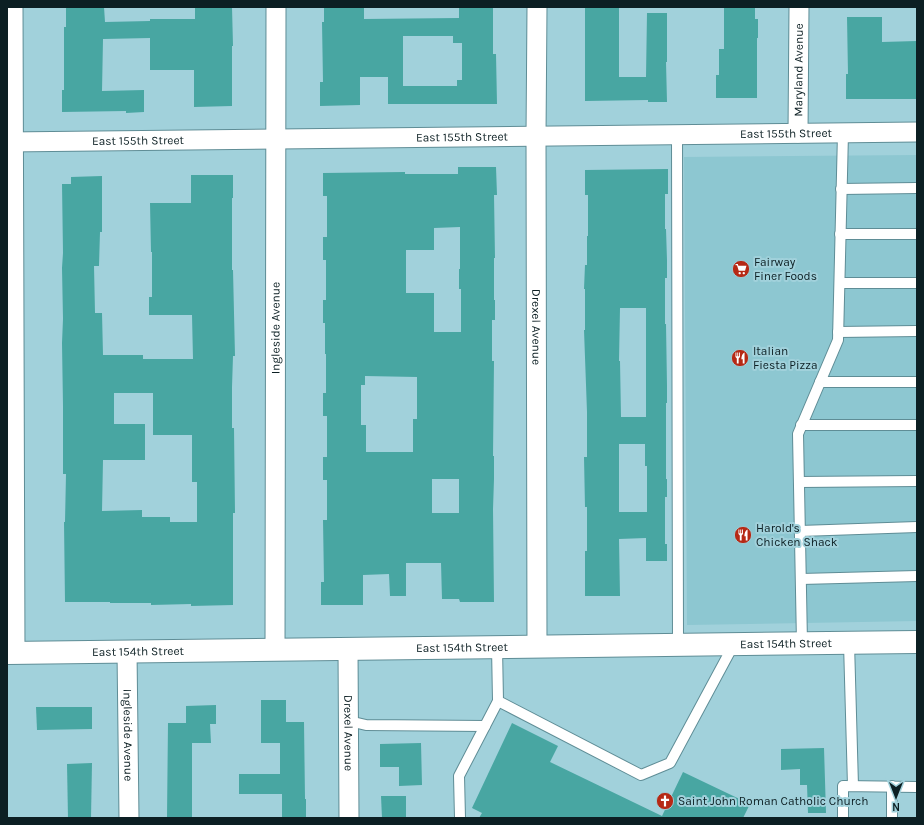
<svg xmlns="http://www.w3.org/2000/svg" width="924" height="825" font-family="Karla,sans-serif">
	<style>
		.built { fill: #8dc7d1 }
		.building { fill: #48a6a2; fill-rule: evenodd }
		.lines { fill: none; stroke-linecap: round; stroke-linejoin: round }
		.service-casing { stroke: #5f8d96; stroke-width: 12 }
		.minor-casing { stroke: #5f8d96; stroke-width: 21 }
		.tertiary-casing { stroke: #5f8d96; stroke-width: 24 }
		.service { stroke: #fff; stroke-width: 10 }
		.minor { stroke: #fff; stroke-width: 19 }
		.tertiary { stroke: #fff; stroke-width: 22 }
		.labels { text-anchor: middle; stroke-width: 4; stroke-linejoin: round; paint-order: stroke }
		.street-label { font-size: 12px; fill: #0c1f23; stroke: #a1d1db }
		.poi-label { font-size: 12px; fill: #0c1f23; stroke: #a1d1db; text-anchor: start }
	</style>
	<rect width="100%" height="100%" fill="#a1d1db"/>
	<polygon class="built" points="917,155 917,621 687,625 684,157"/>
	<g class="building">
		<polygon points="66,7 104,7 105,22 150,21 150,19 195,19 195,7 232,7 233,46 232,46 232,106 194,107 194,70 150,70 150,38 103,39 102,91 144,90 144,112 126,113 126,111 62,112 62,90 64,90 64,27 66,27"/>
		<path d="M324,7H364V19L459,18V7H493V54H496L497,104H388V77H360V105L320,106V82H323L322,22H324ZM403,36H453V43H462V80H457V86H403Z"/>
		<polygon points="585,7 619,7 619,77 646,77 647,13 667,13 667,62 666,62 667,102 648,102 648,100 585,101"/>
		<polygon points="724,7 755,7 755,19 758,19 758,38 757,38 757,98 716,98 716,75 719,75 719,49 724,49"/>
		<polygon points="847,17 882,17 882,42 917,41 917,99 846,99 846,74 848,74"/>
		<path d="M458,167H496L497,195H494L495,258H494V300H495V320H492V361H494L493,456H494V479L493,509L494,602H460L459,599H442L441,563H406V596H390L389,574L363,575V605H321V582H324L323,520H327V480H323V457H327V416H323V393H326V354H325V323H323V300H326V260H323V237H327V196H323V173L405,172V174H458ZM460,227V269H459V289H461V332H434V293H406V250H434V228ZM365,376L417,377V419H413V452H366V425H361V385H365ZM432,479H459V513H432Z"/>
		<path d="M668,169V194H665V229H666L667,260V278H665V324H666L667,386V403H666V479H667V497H665V544H667V561H646V538L619,539L620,596H585V551H587V507H585L584,457H587V412L584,330H585V289H584L585,265H587V236H588V195H585V170ZM620,308H646V417H621L620,361H619ZM619,444H645V466H647V512H619Z"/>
		<path d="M191,175H233V198H232V270H233L235,356H233L232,387V428H234L235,513H233V605L191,606V604L151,605V603H110V602H65L64,522H65L66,474H63V406L62,343L63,319L62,268L63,253L62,184H71V177L102,176V232H100L99,266H94L95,313H102L103,355H143V359H193L192,315H149V297H152V252H151L150,203H191ZM114,393H153V435H192V482H197V522H170V517H142V510L102,511L103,460H145V424H114Z"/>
		<polygon points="261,700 286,700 286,722 304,722 305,799 306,799 306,818 282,818 282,794 239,794 239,774 280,774 280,743 261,743"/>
		<polygon points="216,705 216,724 210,724 211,743 192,743 192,818 167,818 168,723 186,723 186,706"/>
		<polygon points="36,707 92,707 92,729 37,730"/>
		<polygon points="512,723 558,746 550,762 662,816 683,772 750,804 743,818 479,818 482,813 472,808"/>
		<polygon points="421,743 422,785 399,786 399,767 380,767 380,744"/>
		<polygon points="824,748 826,813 808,813 807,785 800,785 800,769 781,770 781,749"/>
		<polygon points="92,763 91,818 68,818 67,764"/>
		<polygon points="381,796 406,796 406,818 382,818"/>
	</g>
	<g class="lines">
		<defs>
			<g id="service">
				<polyline points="677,135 678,645"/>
				<polyline points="841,189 917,188"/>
				<polyline points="840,234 917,234"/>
				<polyline points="840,283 917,283"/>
				<polyline points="838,332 917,331"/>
				<polyline points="820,382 917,382"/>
				<polyline points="801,425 917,425"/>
				<polyline points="799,482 917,481"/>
				<polyline points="800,531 917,527"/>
				<polyline points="801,579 917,576"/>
				<polyline points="802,643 798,434 838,340 843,133"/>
				<polyline points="849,643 853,786"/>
				<polyline points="497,647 498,701 641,775 670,763 734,644"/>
				<polyline points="349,721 366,725 485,726"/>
				<polyline points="892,786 892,818"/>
				<polyline points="460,818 459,776 498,701"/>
				<polyline points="843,818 843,786 917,787"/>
			</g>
			<g id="minor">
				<polyline points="13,7 15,653"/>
				<path id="s1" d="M537,7L536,136L537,647"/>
				<path id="s2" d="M798,133L799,7"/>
				<path id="s3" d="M7,142L917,132"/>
				<path id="s4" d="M348,649L349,818"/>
				<path id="s5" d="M275,650L276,7"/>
				<path id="s6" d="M127,651L129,818"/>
			</g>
			<g id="tertiary">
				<path id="s7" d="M7,653L917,642"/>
			</g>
		</defs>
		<use href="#service" class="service-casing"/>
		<use href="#minor" class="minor-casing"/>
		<use href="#tertiary" class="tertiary-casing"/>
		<use href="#service" class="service"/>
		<use href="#minor" class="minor"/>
		<use href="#tertiary" class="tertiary"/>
	</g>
	<defs>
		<symbol id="supermarket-disc" viewBox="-11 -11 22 22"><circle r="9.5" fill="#b62915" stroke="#a1d1db"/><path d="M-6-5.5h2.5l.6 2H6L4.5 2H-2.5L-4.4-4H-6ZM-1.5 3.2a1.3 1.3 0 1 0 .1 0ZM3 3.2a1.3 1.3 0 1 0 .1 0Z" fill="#fff"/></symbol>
		<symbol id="restaurant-disc" viewBox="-11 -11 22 22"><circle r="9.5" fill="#b62915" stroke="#a1d1db"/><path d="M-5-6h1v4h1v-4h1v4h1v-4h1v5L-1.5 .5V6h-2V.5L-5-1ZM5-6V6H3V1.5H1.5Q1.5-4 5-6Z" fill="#fff"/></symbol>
		<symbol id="church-disc" viewBox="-11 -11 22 22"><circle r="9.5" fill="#b62915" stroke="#a1d1db"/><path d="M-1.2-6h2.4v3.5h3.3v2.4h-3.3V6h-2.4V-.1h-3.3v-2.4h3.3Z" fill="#fff"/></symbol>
	</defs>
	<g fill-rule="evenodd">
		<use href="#supermarket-disc" x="731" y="259" width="20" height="20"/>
		<use href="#restaurant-disc" x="730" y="348" width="20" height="20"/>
		<use href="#restaurant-disc" x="733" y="525" width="20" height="20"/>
		<use href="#church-disc" x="655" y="791" width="20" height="20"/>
	</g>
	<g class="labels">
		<g class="street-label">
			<text dy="4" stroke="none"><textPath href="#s2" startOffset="63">Maryland Avenue</textPath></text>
			<text dy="4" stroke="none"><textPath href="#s3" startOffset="779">East 155th Street</textPath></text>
			<text dy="4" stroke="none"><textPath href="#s3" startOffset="455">East 155th Street</textPath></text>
			<text dy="4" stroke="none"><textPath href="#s3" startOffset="131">East 155th Street</textPath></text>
			<text dy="4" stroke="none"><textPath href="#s1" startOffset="320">Drexel Avenue</textPath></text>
			<text dy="4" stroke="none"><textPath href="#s5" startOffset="322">Ingleside Avenue</textPath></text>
			<text dy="4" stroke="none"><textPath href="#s7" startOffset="779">East 154th Street</textPath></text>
			<text dy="4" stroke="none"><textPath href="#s7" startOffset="455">East 154th Street</textPath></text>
			<text dy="4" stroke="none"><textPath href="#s7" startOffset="131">East 154th Street</textPath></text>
			<text dy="4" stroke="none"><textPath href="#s4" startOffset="84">Drexel Avenue</textPath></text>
			<text dy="4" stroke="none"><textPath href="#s6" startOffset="84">Ingleside Avenue</textPath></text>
		</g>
		<g class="poi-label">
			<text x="754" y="266">Fairway<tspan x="754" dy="14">Finer Foods</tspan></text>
			<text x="753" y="355">Italian<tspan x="753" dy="14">Fiesta Pizza</tspan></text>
			<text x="756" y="532">Harold's<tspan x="756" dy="14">Chicken Shack</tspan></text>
			<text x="678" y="805">Saint John Roman Catholic Church</text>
		</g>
	</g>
	<rect width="924" height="825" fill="none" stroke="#0c1f23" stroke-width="16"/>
	<g transform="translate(896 797) rotate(180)" stroke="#a1d1db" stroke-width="3" paint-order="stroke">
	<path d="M0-3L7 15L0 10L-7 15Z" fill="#0c1f23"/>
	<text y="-6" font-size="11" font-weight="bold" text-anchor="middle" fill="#0c1f23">N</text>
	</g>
</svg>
